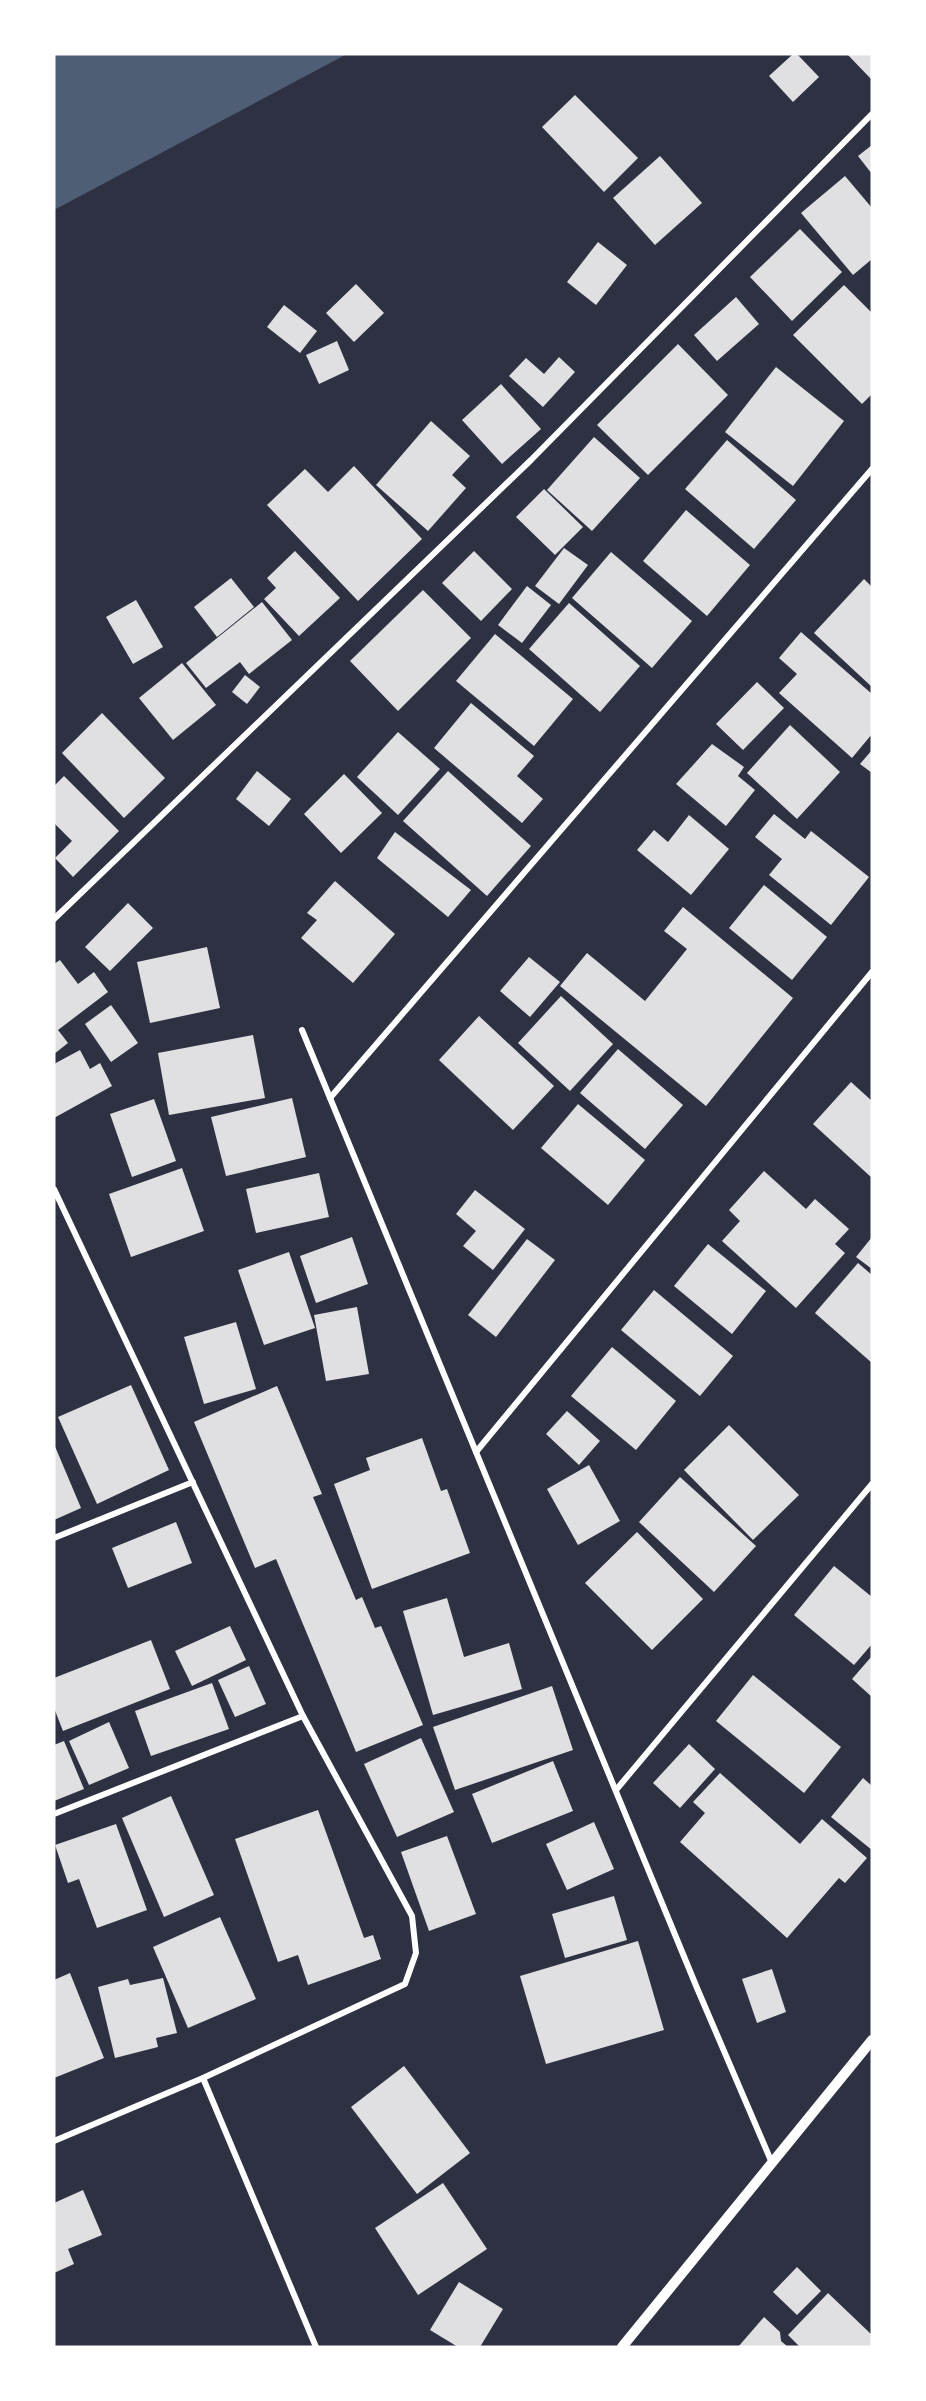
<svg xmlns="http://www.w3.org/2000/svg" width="926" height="2401" font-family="Cabin,sans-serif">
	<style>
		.water { fill: #4f5d75 }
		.building { fill: #e0e0e3 }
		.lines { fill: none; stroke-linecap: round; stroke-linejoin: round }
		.minor { stroke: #fff; stroke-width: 6 }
		.tertiary { stroke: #fff; stroke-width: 10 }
	</style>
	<rect width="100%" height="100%" fill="#2d3142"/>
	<polygon class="water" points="54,54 347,54 54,210"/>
	<g class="building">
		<polygon points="793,54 797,54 819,77 793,102 769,76"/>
		<polygon points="847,54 872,54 872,80"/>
		<polygon points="575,95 638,158 604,192 542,127"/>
		<polygon points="872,145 872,174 858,156"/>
		<polygon points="660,156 702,203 655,245 613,198"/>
		<polygon points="845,176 872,208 872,259 853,275 801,213"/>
		<polygon points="800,229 842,272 792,321 750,277"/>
		<polygon points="598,242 627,265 596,305 567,282"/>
		<polygon points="356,284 384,313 354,342 326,313"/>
		<polygon points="844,285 872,313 872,394 862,404 793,335"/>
		<polygon points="736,297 759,324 717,361 694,335"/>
		<polygon points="284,305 317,331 300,353 267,327"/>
		<polygon points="337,341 349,370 319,384 306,355"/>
		<polygon points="678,344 728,395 648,475 597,425"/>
		<polygon points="559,357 575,372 543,407 509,376 526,358 544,374"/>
		<polygon points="776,367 844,421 793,486 725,432"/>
		<polygon points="501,384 541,429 502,464 462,420"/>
		<polygon points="431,421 470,456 452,475 466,488 428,531 376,485"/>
		<polygon points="594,437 640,478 592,531 547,490"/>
		<polygon points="727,440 796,500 754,549 685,489"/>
		<polygon points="354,466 422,539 358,601 267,505 305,469 328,492"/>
		<polygon points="544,489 583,527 555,555 516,517"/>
		<polygon points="686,510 750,565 707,616 643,561"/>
		<polygon points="564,548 588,565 559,604 535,586"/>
		<polygon points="295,551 340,598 299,636 264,599 276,588 267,578"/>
		<polygon points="474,551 512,589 481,621 442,583"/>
		<polygon points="611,552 692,621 652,668 572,598"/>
		<polygon points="231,578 254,607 217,637 194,607"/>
		<polygon points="864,579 872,587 872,687 814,633"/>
		<polygon points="527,586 551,605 522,643 498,625"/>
		<polygon points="423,590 471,638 398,711 350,661"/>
		<polygon points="136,600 163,647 133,664 106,617"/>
		<polygon points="262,602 292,640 249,674 240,662 206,688 186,663"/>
		<polygon points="569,603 640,666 600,712 529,649"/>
		<polygon points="801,632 872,694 872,734 852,758 779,693 797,674 779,658"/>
		<polygon points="495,634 573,699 534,746 456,681"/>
		<polygon points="182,663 216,705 173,740 139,698"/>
		<polygon points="245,675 260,687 247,704 232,692"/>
		<polygon points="757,682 784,708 743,750 716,724"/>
		<polygon points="471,703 534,756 517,776 543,799 522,823 434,748"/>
		<polygon points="102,713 165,778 124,818 62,753"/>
		<polygon points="790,725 840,772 797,819 747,773"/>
		<polygon points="398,732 440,769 398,815 357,777"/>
		<polygon points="712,744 744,767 738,776 755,790 726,826 676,784"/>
		<polygon points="872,750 872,773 860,764"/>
		<polygon points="257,771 291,799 269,826 236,799"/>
		<polygon points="448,771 531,846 487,896 403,821"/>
		<polygon points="344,774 382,813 341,853 304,814"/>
		<polygon points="64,776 119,831 73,877 55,858 72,841 54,823 54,786"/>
		<polygon points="774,814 805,839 811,831 869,877 831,925 769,875 782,859 755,837"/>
		<polygon points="689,815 729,849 691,895 637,850 654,830 668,842"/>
		<polygon points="395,832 471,890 448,917 377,858"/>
		<polygon points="335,881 395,934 353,983 301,938 317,920 307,913"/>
		<polygon points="764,885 827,937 792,980 729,928"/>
		<polygon points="128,903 153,928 110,971 85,947"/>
		<polygon points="683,907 793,998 706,1106 560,986 587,953 645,1001 687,949 664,931"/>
		<polygon points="207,947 220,1008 150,1023 137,962"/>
		<polygon points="529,957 560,982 530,1017 500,991"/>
		<polygon points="60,960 78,984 94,972 108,992 58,1030 68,1043 54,1054 54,964"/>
		<polygon points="561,996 613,1044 570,1091 518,1043"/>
		<polygon points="111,1005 138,1043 111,1062 85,1024"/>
		<polygon points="479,1016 554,1086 513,1130 439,1060"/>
		<polygon points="253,1035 265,1098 169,1115 158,1053"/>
		<polygon points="618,1049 683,1105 645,1149 580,1093"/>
		<polygon points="80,1050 90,1069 100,1063 112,1086 54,1118 54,1064"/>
		<polygon points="851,1082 872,1101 872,1178 813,1124"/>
		<polygon points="292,1098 306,1157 226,1176 211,1117"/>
		<polygon points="154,1099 176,1161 132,1177 110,1114"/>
		<polygon points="578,1104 645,1160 608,1205 541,1148"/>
		<polygon points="182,1168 204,1231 131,1257 109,1194"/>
		<polygon points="764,1171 806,1209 815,1199 849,1229 835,1244 845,1253 796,1308 722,1241 740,1221 729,1210"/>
		<polygon points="319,1173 329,1217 256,1233 246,1189"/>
		<polygon points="475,1190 525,1229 493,1270 463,1246 476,1231 456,1214"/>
		<polygon points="352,1237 368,1284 316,1303 300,1256"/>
		<polygon points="872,1237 872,1269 856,1257"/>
		<polygon points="527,1239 555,1260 496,1337 468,1315"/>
		<polygon points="708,1244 766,1291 732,1334 674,1286"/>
		<polygon points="289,1252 315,1328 264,1345 238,1270"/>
		<polygon points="858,1263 872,1275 872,1363 815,1313"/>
		<polygon points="654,1290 733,1356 700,1396 621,1330"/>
		<polygon points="357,1307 369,1374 326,1381 314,1315"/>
		<polygon points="236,1322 256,1389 204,1404 184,1337"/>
		<polygon points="612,1347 676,1401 636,1450 571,1396"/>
		<polygon points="131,1385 169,1470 97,1504 58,1417"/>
		<polygon points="277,1386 322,1494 313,1497 356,1600 362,1597 375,1628 381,1626 423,1725 356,1752 276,1559 255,1568 194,1422"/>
		<polygon points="567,1411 600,1441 579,1465 546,1434"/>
		<polygon points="729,1425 799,1495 753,1540 684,1470"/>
		<polygon points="422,1438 441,1491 447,1489 470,1553 372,1589 334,1484 370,1470 366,1458"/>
		<polygon points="54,1444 81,1508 54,1520"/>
		<polygon points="589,1465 620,1521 578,1545 547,1489"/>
		<polygon points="680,1477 756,1546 714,1592 639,1522"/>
		<polygon points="176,1522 192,1563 128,1588 112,1548"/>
		<polygon points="637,1532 703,1599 652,1650 585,1583"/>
		<polygon points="834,1566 872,1597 872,1644 854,1665 794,1615"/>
		<polygon points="447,1598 464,1657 509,1643 522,1689 433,1715 403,1611"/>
		<polygon points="230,1626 246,1660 192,1686 175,1651"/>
		<polygon points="151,1640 170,1689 63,1731 54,1708 54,1678"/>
		<polygon points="872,1656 872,1697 852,1679"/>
		<polygon points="249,1666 266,1704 235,1717 218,1680"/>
		<polygon points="753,1675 841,1747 804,1793 716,1721"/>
		<polygon points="212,1683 229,1729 151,1756 135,1711"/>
		<polygon points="552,1686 573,1750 455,1790 433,1727"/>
		<polygon points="109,1722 129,1768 89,1785 69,1741"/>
		<polygon points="421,1738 454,1812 397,1837 364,1764"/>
		<polygon points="64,1741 84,1789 54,1801 54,1745"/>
		<polygon points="689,1744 715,1769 680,1808 653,1783"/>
		<polygon points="553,1761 573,1811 492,1843 472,1794"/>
		<polygon points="720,1773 800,1844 822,1819 867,1858 845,1883 839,1878 787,1938 680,1842 705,1813 693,1802"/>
		<polygon points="863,1778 872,1786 872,1850 831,1817"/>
		<polygon points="171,1796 214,1895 164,1917 122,1818"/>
		<polygon points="318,1810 364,1938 373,1935 381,1959 308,1985 298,1955 278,1962 235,1839"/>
		<polygon points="594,1822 614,1869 567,1890 546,1844"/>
		<polygon points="116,1824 147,1910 97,1928 79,1879 68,1883 55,1845"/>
		<polygon points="447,1836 476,1914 429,1931 401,1852"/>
		<polygon points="614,1896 627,1940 565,1958 552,1914"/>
		<polygon points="220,1917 256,1999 188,2028 153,1947"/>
		<polygon points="638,1941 664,2030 546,2064 520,1976"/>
		<polygon points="772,1969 786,2012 757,2023 742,1979"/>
		<polygon points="70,1973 104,2058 54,2078 54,1980"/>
		<polygon points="163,1978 177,2033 156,2038 158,2047 115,2058 98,1987 128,1979 130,1985"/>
		<polygon points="404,2066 470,2153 417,2194 351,2107"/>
		<polygon points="443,2183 487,2249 418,2295 375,2228"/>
		<polygon points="83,2190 102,2235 68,2249 74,2264 54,2273 54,2203"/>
		<polygon points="797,2267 821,2291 797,2315 773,2292"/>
		<polygon points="459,2282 503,2309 480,2347 458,2347 430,2330"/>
		<polygon points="828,2293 872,2335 872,2347 800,2347 788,2335"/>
		<polygon points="764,2317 780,2332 781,2341 788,2347 738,2347"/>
	</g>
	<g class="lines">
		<g class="minor">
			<polyline points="54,919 531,460 872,114"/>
			<polyline points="302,1030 697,1988 772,2163"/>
			<polyline points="330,1098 872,469"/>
			<polyline points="54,1189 303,1716 412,1916 416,1953 405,1984 203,2078 54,2141"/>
			<polyline points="476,1452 872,972"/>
			<polyline points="54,1538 193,1482"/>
			<polyline points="616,1790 872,1484"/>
			<polyline points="54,1814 303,1716"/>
			<polyline points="203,2078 316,2347"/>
		</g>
		<polyline class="tertiary" points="622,2347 872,2040"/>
	</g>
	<rect width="926" height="2401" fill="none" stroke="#ffffff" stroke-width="111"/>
</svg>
